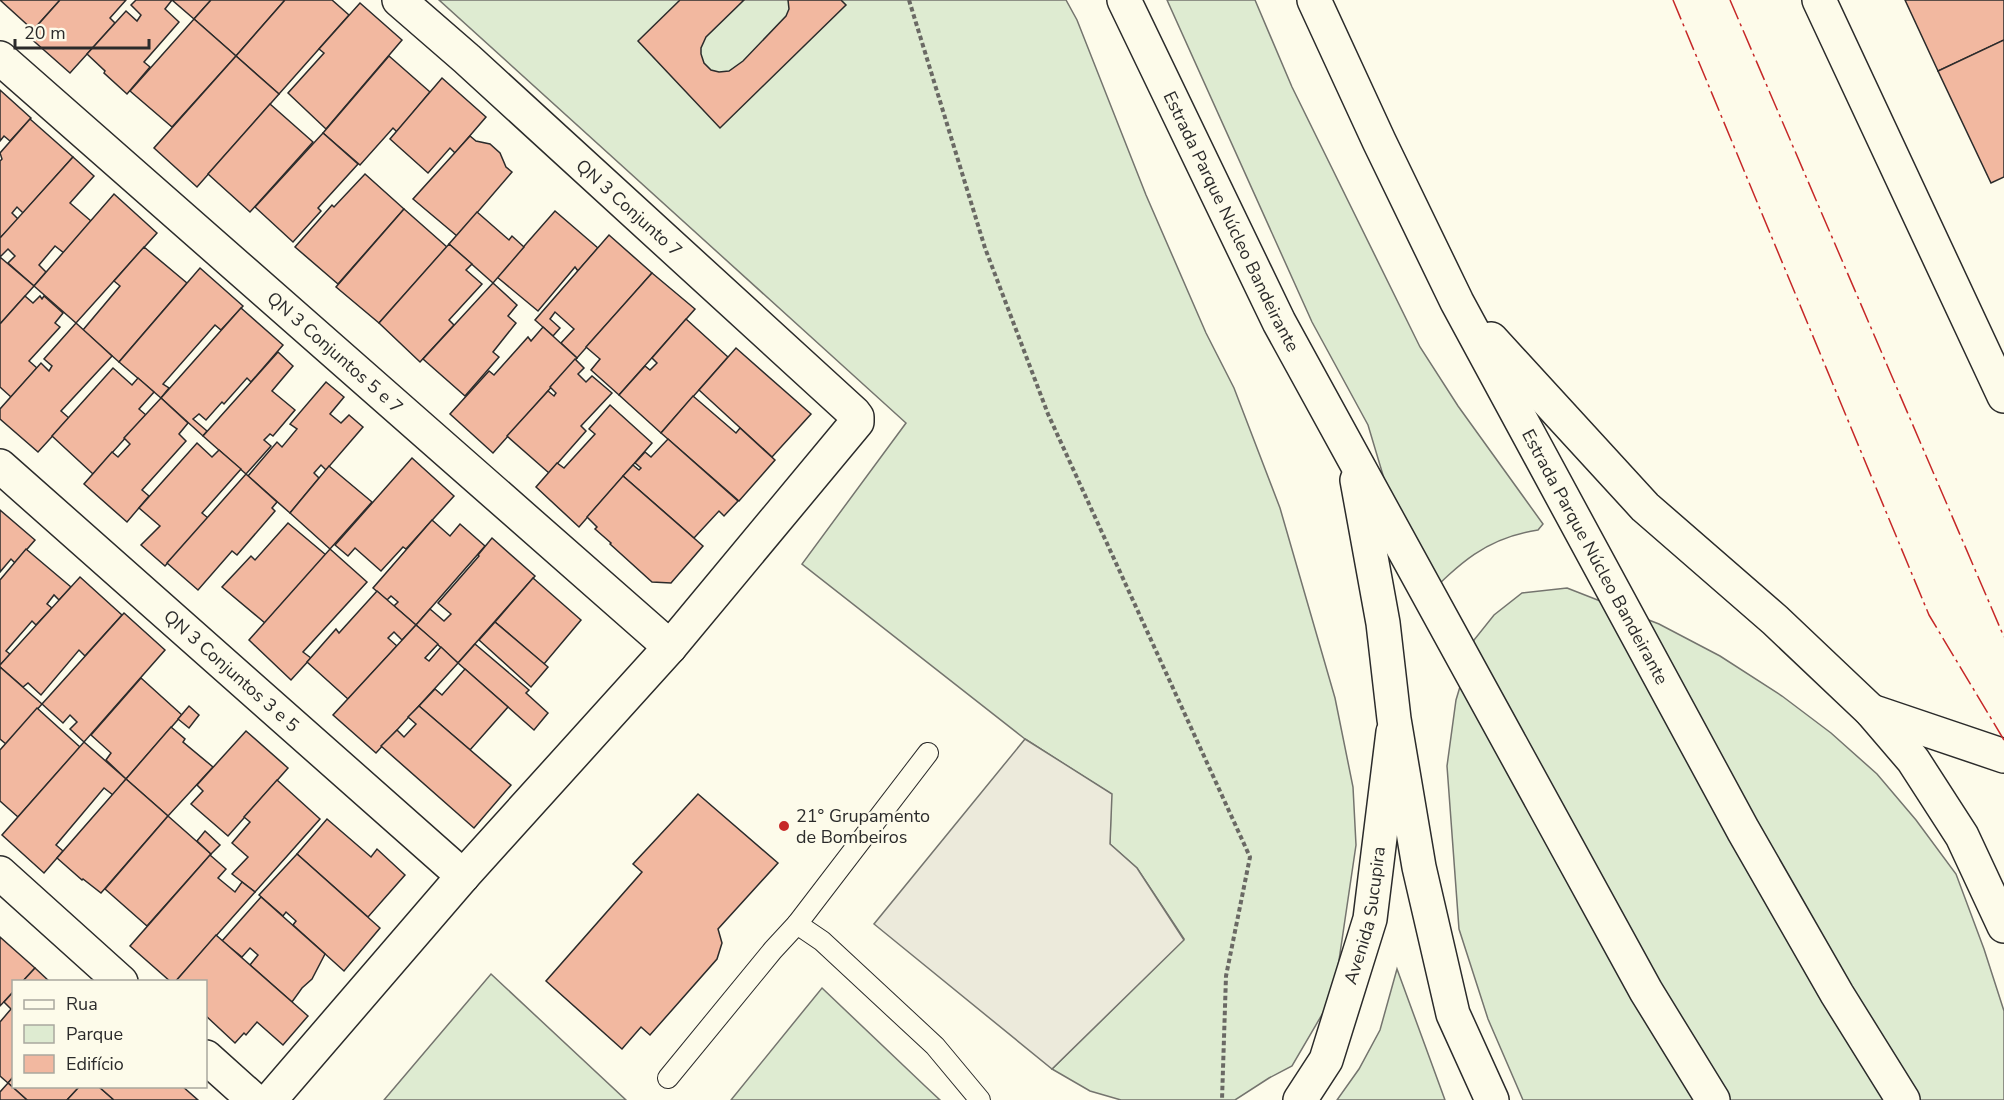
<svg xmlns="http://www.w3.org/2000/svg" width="2004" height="1100" font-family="'Nunito Sans',sans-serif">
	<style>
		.green { fill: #deebd1; stroke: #74746e; stroke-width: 1.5 }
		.parking { fill: #eceadb; stroke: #74746e; stroke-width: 1.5 }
		.building { fill: #f2b8a0; stroke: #2b2b2b; stroke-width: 1.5 }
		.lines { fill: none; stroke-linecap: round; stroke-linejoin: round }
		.lane-casing { stroke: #2b2b2b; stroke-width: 22 }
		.street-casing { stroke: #2b2b2b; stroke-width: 36 }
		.secondary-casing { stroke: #2b2b2b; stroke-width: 36 }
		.highway-casing { stroke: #2b2b2b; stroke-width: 36 }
		.path { stroke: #6a6964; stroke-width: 4; stroke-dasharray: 4.5 3; stroke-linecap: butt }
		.lane { stroke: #fdfbea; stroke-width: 20 }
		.street { stroke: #fdfbea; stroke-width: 33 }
		.secondary { stroke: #fdfbea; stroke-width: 33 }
		.highway { stroke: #fdfbea; stroke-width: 33 }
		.power { stroke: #c62828; stroke-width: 1.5; stroke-dasharray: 21 4.5 3 4.5; stroke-linecap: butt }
		.poi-dot { fill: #c62828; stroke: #fdfbea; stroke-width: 2 }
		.labels { text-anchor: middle; stroke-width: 4.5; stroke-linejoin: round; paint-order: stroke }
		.street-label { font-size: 18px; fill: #2b2b2b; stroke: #fdfbea }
		.poi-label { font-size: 18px; fill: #2b2b2b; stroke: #fdfbea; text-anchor: start }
	</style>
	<rect width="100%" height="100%" fill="#fdfbea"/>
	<g class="green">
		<polygon points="439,0 1066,0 1077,20 1146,195 1206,333 1234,388 1280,508 1335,698 1353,787 1356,845 1334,994 1292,1066 1269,1078 1235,1100 1121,1100 1090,1091 1052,1069 1184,939 1137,868 1110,844 1111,794 1025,739 802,564 906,423"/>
		<path d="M1167,0H1255L1292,87L1420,347L1458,406L1543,524L1538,530C1484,538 1458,565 1421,602L1368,425L1312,322Z"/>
		<polygon points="1567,588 1659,624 1720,656 1782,696 1831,733 1877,774 1916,820 1956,874 1984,949 2004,1011 2004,1100 1523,1100 1488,1019 1459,929 1447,766 1456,700 1474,640 1494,615 1522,593"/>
		<polygon points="1397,969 1445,1100 1337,1100 1359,1069 1380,1030"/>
		<polygon points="491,974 626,1100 384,1100"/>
		<polygon points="822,988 925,1086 940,1100 731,1100"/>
	</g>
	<polygon class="parking" points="1025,739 1112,794 1110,844 1137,868 1184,940 1052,1069 874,924"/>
	<g class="building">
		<polygon points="0,0 60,0 33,30"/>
		<polygon points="60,0 126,0 110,18 115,23 70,73 28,36"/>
		<polygon points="136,0 172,0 165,9 179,22 144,62 150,67 127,94 104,73 105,71 87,54 126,11 137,21 141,15 131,5"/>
		<polygon points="172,0 211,0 194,19"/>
		<polygon points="211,0 285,0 236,56 194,19"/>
		<polygon points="285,0 332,0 349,15 279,94 236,56"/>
		<polygon points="680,0 744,0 706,37 701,48 701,54 704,63 711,70 719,72 729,71 743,61 786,16 789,9 788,0 841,0 846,5 720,128 638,41"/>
		<polygon points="1905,0 2004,0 2004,40 1938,71"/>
		<polygon points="360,3 402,40 326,129 288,93 324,53 319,49"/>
		<polygon points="194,19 236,56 172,127 130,91"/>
		<polygon points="2004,40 2004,177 1991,183 1938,71"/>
		<polygon points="236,56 279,94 197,187 154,148"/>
		<polygon points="389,56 430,92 397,132 393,128 360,165 323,133"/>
		<polygon points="442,78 486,117 455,153 450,148 428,173 390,139"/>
		<polygon points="0,90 31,118 10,141 4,136 0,141"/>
		<polygon points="270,104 313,142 250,212 208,174"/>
		<polygon points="30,119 73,157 23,213 17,207 12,213 18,219 0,238 0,161 2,159 0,153"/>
		<polygon points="323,133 358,164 318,208 321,211 293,242 255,207"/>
		<polygon points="470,136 476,141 490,144 500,153 506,167 512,172 457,236 413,199"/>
		<polygon points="73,157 94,176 70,203 91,221 64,253 55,246 39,265 46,272 34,286 8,263 15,256 8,249 0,257 0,238"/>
		<polygon points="365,174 404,209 338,284 295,247 332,205 334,207"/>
		<polygon points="114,194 157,233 76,323 34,286"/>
		<polygon points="404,209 447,247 379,323 336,287"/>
		<polygon points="555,211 598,248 578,271 575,267 538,311 497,277"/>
		<polygon points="477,212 509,240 512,236 524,247 493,283 449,244"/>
		<polygon points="609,235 652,273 577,358 561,343 574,329 555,312 550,319 560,328 553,336 535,320"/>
		<polygon points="449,244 472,264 466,270 482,284 449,320 454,325 420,362 379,323"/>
		<polygon points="144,247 187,283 119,362 83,330 120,286 114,281"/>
		<polygon points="0,257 34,286 0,324"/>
		<polygon points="200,268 243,306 221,330 215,325 163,384 169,388 161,398 119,362"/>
		<polygon points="652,273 695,309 619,395 591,370 600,359 586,347"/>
		<polygon points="493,283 517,305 508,316 516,323 493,352 499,357 465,396 423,359"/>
		<polygon points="25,296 33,303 40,296 42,299 44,296 63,313 55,323 60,327 29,361 37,368 11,397 0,387 0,324"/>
		<polygon points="241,308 283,345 251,382 247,378 224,404 222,402 206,420 199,414 193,419 207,431 203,436 161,398"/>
		<polygon points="686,319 728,357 661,433 619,395 645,366 650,370 657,363 652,358"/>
		<polygon points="76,323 112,356 61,411 69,418 38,452 0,419 0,409 41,363 49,371 52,366 44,359"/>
		<polygon points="543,327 577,358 493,453 450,414 489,371 494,375 528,337 531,341"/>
		<polygon points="736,348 811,414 772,457 699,390"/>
		<polygon points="278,352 293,366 272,391 295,410 273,436 270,434 264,440 271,446 246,474 203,436"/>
		<polygon points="575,359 584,368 578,374 586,382 592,376 612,393 581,426 586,431 549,473 507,436 548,391 554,396 556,393 550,387"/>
		<polygon points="113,368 132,385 138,378 154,392 139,409 146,415 93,474 52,436"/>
		<polygon points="326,382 344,397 330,414 341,423 349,415 363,427 326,470 321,465 314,473 319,478 290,513 248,476 277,442 282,447 297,429 290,424"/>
		<polygon points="693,396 736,433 740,428 775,460 739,501 661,433"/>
		<polygon points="161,398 188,423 179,434 186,441 142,490 149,496 127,522 84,484 112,452 118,457 130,444 124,438"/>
		<polygon points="610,405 652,443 579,527 536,487 557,463 564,468 595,434 589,429"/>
		<polygon points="668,439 738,501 724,516 719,511 694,538 623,476 633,465 639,470 641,468 635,463 645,452 651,457"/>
		<polygon points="197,443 212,457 219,450 241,469 202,513 208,518 165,566 141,545 160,526 139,508"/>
		<polygon points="412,458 454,496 406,549 403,547 381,571 355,548 348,556 335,545"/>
		<polygon points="329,466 372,502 330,549 290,513"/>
		<polygon points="246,474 277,502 272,508 275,511 237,555 232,551 198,590 167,563"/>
		<polygon points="623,476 703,546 671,583 652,582 610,544 611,543 595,529 597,527 587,517"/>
		<polygon points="0,510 35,540 15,563 11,559 0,572"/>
		<polygon points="432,520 450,536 460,524 485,546 416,625 394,606 398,602 391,596 387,600 373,588"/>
		<polygon points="288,523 326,555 265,623 222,587 251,556 255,560"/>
		<polygon points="492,538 535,576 458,663 416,625 430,609 444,621 451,614 438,603 479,556 478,555"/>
		<polygon points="26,549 71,587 59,600 54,595 47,604 52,608 36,625 32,621 6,651 10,654 0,665 0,580"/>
		<polygon points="330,549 367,582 303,652 311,658 291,680 249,640"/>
		<polygon points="80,577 122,615 85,656 79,650 41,695 28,683 23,687 0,667 0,665"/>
		<polygon points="533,578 581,620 544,664 495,622"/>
		<polygon points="377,591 416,625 402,640 394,632 388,638 397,646 348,699 307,662 336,629 339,633"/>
		<polygon points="124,613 165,650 84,742 70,729 77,722 70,715 63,723 42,704"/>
		<polygon points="495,622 548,667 531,687 479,640"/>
		<polygon points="416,625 438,644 425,658 429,661 441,647 458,663 376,753 333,715"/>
		<polygon points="475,644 529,690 526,693 548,713 534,730 458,663"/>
		<polygon points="0,667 42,704 6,744 0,739"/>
		<polygon points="465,669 508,707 470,750 419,706 435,689 442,695"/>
		<polygon points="141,678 182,715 126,779 106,760 111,753 91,735"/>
		<polygon points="189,706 199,715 189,728 178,719"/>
		<polygon points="419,706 511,785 474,828 381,746 397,730 404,737 416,724 408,717"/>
		<polygon points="37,708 80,747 18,817 0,801 0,750"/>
		<polygon points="171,727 185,739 183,742 213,767 168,816 126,779"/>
		<polygon points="246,731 288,768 228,836 191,804 203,791 197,785"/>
		<polygon points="84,742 126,779 113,795 104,788 56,845 63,851 44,873 2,835"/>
		<polygon points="126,779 168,816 101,893 83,879 82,880 57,858"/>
		<polygon points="277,780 320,819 255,892 232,874 248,857 232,843 250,822 244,817"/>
		<polygon points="698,794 778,863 718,929 722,943 717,959 650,1035 641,1027 622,1049 546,981 642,872 633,864"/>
		<polygon points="168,816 211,854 147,926 105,889"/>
		<polygon points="327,819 371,857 377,849 405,875 368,917 297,854"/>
		<polygon points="205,831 220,845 211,854 197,841"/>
		<polygon points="297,854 380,928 344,971 293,925 296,921 286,912 283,916 259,895"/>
		<polygon points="210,855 226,869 218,878 235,892 242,882 255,892 175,982 171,982 130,946"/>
		<polygon points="261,897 325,954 312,979 302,988 292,1002 250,965 258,955 250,948 242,957 222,941"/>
		<polygon points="216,935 308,1016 283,1045 257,1022 246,1035 244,1033 235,1043 206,1016 206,982 175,982"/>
		<polygon points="0,937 35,968 22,982 14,982 14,991 0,1006"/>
		<polygon points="35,968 50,982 22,982"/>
		<polygon points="14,991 14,1076 8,1083 0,1076 0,1022 11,1009 4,1002"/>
		<polygon points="14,1076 14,1086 80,1086 67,1100 27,1100 8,1083"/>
		<polygon points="8,1083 27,1100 0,1100 0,1092"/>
		<polygon points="98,1086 114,1100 67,1100 80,1086"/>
		<polygon points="98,1086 182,1086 198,1100 114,1100"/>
	</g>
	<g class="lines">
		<defs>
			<g id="lane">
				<polyline points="797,924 928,753"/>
				<polyline points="668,1078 773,950 797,924 822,941 935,1046 980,1100"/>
			</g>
			<g id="street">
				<path id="s1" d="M0,58L670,647"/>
				<path id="s2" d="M0,466L463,876"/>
				<polyline points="0,873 121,982"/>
				<polyline points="206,1057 254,1100"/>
				<polyline points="270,1100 463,876 670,647 857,422 857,417 854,413 467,59 399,0"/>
			</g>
			<g id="secondary">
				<polyline points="1819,0 2004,396"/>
				<polyline points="1871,711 2004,756"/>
				<path id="s3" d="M1300,1100L1326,1060L1370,919L1393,732"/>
			</g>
			<g id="highway">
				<path id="s4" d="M1124,0L1279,322L1646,991L1713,1100"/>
				<path id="s5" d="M1314,0L1379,141L1457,302L1743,830L1837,994L1903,1100"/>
				<polyline points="1491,339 1645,507 1775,620 1871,711 1913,760 1962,836 2004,926"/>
				<polyline points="1357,480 1383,623 1394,719 1419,867 1453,1014 1492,1100"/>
			</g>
		</defs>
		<use href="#lane" class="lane-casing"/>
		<use href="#street" class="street-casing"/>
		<use href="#secondary" class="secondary-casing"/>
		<use href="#highway" class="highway-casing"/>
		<polyline class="path" points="909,0 985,248 1048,414 1250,857 1226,976 1222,1100"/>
		<use href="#lane" class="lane"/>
		<use href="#street" class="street"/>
		<use href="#secondary" class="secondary"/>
		<use href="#highway" class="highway"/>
		<g class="power">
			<polyline points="1673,0 1929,615 2004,740"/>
			<polyline points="1730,0 2004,637"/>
		</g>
	</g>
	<circle class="poi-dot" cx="784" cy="826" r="6"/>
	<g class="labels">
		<g class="street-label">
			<text transform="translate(629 208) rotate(42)" y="6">QN 3 Conjunto 7</text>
			<text dy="6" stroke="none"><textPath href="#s4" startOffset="246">Estrada Parque Núcleo Bandeirante</textPath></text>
			<text dy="6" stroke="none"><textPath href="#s1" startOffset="446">QN 3 Conjuntos 5 e 7</textPath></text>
			<text dy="6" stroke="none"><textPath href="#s5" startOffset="624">Estrada Parque Núcleo Bandeirante</textPath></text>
			<text dy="6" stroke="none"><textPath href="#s2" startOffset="309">QN 3 Conjuntos 3 e 5</textPath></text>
			<text dy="6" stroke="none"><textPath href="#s3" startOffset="198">Avenida Sucupira</textPath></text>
		</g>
		<g class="poi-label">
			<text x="796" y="822">21° Grupamento<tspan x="796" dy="21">de Bombeiros</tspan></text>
		</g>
	</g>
	<rect x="12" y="980" width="195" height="108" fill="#fdfbea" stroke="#a9a89e" stroke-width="1.5"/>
	<rect x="24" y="1000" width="30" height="9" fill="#fdfbea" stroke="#a9a89e" stroke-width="1.5"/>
	<text x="66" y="1010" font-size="18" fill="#2b2b2b">Rua</text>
	<rect x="24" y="1025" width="30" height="18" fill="#deebd1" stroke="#a9a89e" stroke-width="1.5"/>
	<text x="66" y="1040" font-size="18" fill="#2b2b2b">Parque</text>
	<rect x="24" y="1055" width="30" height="18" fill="#f2b8a0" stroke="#a9a89e" stroke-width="1.5"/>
	<text x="66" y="1070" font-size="18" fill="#2b2b2b">Edifício</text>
	<path d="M15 39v9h134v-9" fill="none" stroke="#2b2b2b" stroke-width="3"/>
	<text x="24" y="39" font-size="18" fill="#2b2b2b" stroke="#fdfbea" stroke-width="4.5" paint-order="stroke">20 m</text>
</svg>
